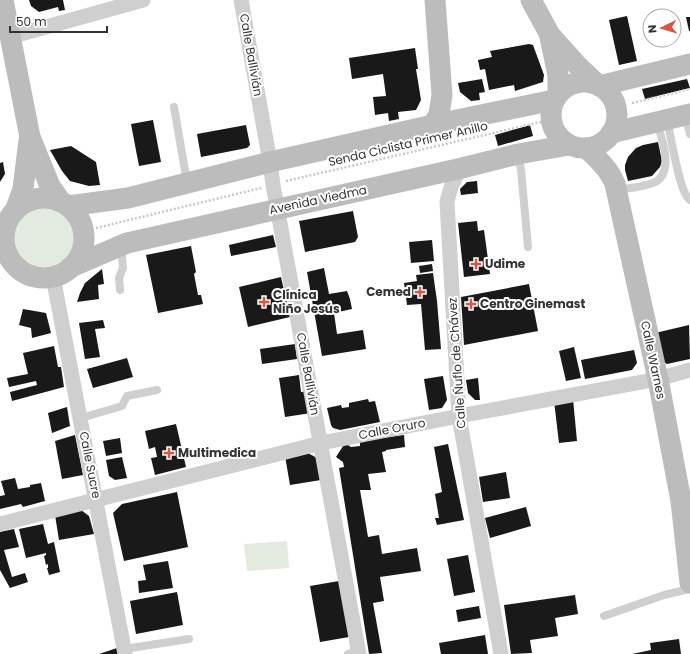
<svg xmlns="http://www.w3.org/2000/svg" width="690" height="654" font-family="Poppins,sans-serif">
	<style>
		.green { fill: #e3eadf }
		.building { fill: #191919 }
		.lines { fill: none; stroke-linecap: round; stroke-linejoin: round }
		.path { stroke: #c9c9c9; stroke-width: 2.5; stroke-dasharray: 2 2; stroke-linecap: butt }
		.lane { stroke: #cfcfcf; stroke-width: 8 }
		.street { stroke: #cfcfcf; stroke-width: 15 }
		.secondary { stroke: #bcbcbc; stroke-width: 21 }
		.poi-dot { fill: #d55847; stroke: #fff; stroke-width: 1.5 }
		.labels { text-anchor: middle; stroke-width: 4; stroke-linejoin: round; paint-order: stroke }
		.street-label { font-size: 12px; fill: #323232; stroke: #fff }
		.poi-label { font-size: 12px; font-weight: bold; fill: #323232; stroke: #fff; text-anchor: start }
	</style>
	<rect width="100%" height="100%" fill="#fff"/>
	<g class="green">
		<circle cx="43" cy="239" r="32"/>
		<polygon points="287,541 289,568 247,571 244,544"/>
	</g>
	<g class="building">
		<polygon points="29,0 63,0 65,10 59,11 58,7 39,12 31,6"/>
		<polygon points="627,16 637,61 619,65 609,20"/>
		<polygon points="686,17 690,17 690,31 689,31"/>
		<polygon points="529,44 533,45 544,75 543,82 515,91 514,85 489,90 485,69 480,70 478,60 492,57 490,51"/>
		<polygon points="415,48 418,69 416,69 421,100 416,110 398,112 399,119 389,121 388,113 375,115 373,97 386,96 383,74 352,79 349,58"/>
		<polygon points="482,79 485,92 479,93 480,100 471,101 460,92 458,83"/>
		<polygon points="687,79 690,88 645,99 642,89"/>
		<polygon points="153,120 161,162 139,166 131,124"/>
		<polygon points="246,125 250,145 247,148 201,157 197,134"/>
		<polygon points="530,125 533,136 498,146 495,135"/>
		<polygon points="658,142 662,161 660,167 652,176 628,181 625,170 625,165 628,157 636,148 643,145"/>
		<polygon points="71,146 96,162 100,185 89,186 70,181 62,171 50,150"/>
		<polygon points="3,162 5,174 0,182 0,163"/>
		<polygon points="477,181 478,193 461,195 460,189 467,182"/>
		<polygon points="353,211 358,237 355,242 305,252 299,221"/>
		<polygon points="477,221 478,231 484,230 490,274 464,277 458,223"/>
		<polygon points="273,235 276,247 231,256 229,245"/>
		<polygon points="432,240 434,261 411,263 409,242"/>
		<polygon points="191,246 196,272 194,274 198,295 201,295 203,304 158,313 146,255"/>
		<polygon points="432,264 433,271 420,273 419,266"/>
		<polygon points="324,268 329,294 347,291 350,299 352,309 334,313 337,334 363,330 366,349 322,356 307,272"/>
		<polygon points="102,269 104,284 98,285 99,299 77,302 80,293 85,283"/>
		<polygon points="433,273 437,301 441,349 425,350 421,304 407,305 404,283 417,281 416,275"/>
		<polygon points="281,277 290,317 248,327 239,287"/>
		<polygon points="529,284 538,331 464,345 461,297"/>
		<polygon points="23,309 46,313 51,333 32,338 31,328 19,325"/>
		<polygon points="103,320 105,328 95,329 100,357 85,359 79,323"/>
		<polygon points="689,325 690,359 667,364 662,361 655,333"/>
		<polygon points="295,344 297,359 262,364 260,349"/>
		<polygon points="54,346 58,367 61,367 64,387 12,401 10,392 37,385 36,381 9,387 7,378 28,374 23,353"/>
		<polygon points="574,347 581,378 566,381 559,351"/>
		<polygon points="634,350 637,363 632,370 585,379 581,360"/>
		<polygon points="127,358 133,377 93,388 87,369"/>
		<polygon points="299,375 301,392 308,391 311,413 285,417 279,378"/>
		<polygon points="443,376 447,400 442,408 429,410 424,379"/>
		<polygon points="478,378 480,400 475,400 468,393 466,380"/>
		<polygon points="368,399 369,402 375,401 380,422 340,430 333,428 331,425 327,408 341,405 342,408 349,407 349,403"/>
		<polygon points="573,399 577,441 559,443 554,401"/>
		<polygon points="67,407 70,426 52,433 48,413"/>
		<polygon points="176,424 186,467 155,475 151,458 157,457 155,447 149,449 145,431"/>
		<polygon points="75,435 83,475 62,479 55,441"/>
		<polygon points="404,435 405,447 386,450 386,451 382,452 386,472 368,474 371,490 360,490 368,537 379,535 382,554 417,548 421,571 380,577 384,601 373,603 382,653 369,654 339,468 344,467 343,462 336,457 345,443 351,447 360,446 360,441"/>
		<polygon points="120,438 122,453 106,456 103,441"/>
		<polygon points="448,444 464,520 437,525 435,518 439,518 435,494 442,492 434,447"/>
		<polygon points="306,452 317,458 321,480 290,485 285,456"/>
		<polygon points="122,457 127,478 115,480 109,476 106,460"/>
		<polygon points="506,472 510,498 483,502 479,477"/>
		<polygon points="15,478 18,489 30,487 30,485 41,483 45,501 23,507 21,504 0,509 0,496 5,495 1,481"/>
		<polygon points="177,492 188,547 124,561 113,513 122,504"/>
		<polygon points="526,507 531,526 490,538 485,518"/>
		<polygon points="81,510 89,516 94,534 59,540 55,515"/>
		<polygon points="43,524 48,544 54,542 60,572 49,575 47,568 48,568 48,564 46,565 44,556 46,555 46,553 26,558 19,529"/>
		<polygon points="14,529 19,547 4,550 12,577 25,573 28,582 10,588 0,570 0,532"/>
		<polygon points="468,555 475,592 454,596 447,559"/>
		<polygon points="168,561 173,588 139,593 138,581 146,580 143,565"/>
		<polygon points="339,581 349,637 320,642 310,586"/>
		<polygon points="177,592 183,625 136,634 130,601"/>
		<polygon points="575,595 578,614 555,618 558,636 530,640 532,653 511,654 504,605"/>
		<polygon points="479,606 481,618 458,622 456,610"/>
		<polygon points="485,635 488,654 441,654 439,643"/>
		<polygon points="679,639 681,654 632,654 651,650 650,643"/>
		<polygon points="117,648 118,654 99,654"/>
	</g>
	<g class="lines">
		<g class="path">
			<polyline points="632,103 690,89"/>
			<polyline points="286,181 541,122"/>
			<polyline points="96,228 261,188"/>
		</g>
		<g class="lane">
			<polyline points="174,107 187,182"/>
			<polyline points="685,115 690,134"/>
			<path d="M667,120C671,135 679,193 690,200"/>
			<polyline points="518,154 521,170 528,247"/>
			<path d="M617,190C628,188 647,187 657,181C674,169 661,137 657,122"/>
			<polyline points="120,290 119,278 123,268 121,247"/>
			<polyline points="81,418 122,406 127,396 157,390"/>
			<polyline points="604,616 664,595 690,589"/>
			<polyline points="124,649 189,639"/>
			<polyline points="348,654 358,651"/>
		</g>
		<g class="street">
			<polyline points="241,0 270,162 273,185 359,654"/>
			<polyline points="10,37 143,0"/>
			<path d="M462,168C453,179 450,189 447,202L459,416L501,654"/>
			<polyline points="53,277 125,654"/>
			<polyline points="0,524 321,443 459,416 658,379 690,370"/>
		</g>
		<g class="secondary">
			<polyline points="3,0 30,137 50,186 61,202"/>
			<polyline points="531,0 550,35 577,65 597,84"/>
			<polyline points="550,37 558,75 558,95"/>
			<circle cx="584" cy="115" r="33"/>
			<polyline points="599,86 690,64"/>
			<polyline points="433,125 439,114 442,95 435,0"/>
			<polyline points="611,133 690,114"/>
			<path d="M586,148C598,159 609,169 615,184L658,379L681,501L690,583"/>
			<circle cx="44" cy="238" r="40"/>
			<polyline points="68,206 128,198 270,162 433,125 554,100"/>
			<polyline points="15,211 23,189 29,140"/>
			<polyline points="71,267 127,243 462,168 518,154 569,145"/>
		</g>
	</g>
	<g class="poi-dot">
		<path d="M474 258h4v4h4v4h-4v4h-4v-4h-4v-4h4z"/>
		<path d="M418 286h4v4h4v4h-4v4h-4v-4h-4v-4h4z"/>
		<path d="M262 296h4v4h4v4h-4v4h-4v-4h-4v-4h4z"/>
		<path d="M469 298h4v4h4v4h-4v4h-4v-4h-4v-4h4z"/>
		<path d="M167 447h4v4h4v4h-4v4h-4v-4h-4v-4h4z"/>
	</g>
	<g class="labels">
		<g class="street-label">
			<text transform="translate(251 55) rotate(80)" y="4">Calle Ballivián</text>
			<text transform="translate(408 144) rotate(-13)" y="4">Senda Ciclista Primer Anillo</text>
			<text transform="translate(318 200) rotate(-12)" y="4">Avenida Viedma</text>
			<text transform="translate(653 360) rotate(78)" y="4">Calle Warnes</text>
			<text transform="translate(457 363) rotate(-94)" y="4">Calle Ñuflo de Chávez</text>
			<text transform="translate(308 374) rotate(80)" y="4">Calle Ballivián</text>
			<text transform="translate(392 429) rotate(-11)" y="4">Calle Oruro</text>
			<text transform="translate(90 465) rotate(79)" y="4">Calle Sucre</text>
		</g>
		<g class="poi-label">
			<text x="485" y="268">Udime</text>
			<text x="411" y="296" text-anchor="end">Cemed</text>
			<text x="273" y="299">Clínica<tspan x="273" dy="14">Niño Jesús</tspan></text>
			<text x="480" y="308">Centro Ginemast</text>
			<text x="178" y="457">Multimedica</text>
		</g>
	</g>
	<g transform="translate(662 28) rotate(265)"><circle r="19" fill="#ffffff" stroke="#adadad"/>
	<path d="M0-3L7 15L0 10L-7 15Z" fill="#d55847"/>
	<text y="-6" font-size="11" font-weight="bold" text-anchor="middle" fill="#323232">N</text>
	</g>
	<path d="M10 26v6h97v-6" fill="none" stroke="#323232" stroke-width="2"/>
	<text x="16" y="26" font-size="12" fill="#323232" stroke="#ffffff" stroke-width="3" paint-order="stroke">50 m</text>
</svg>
